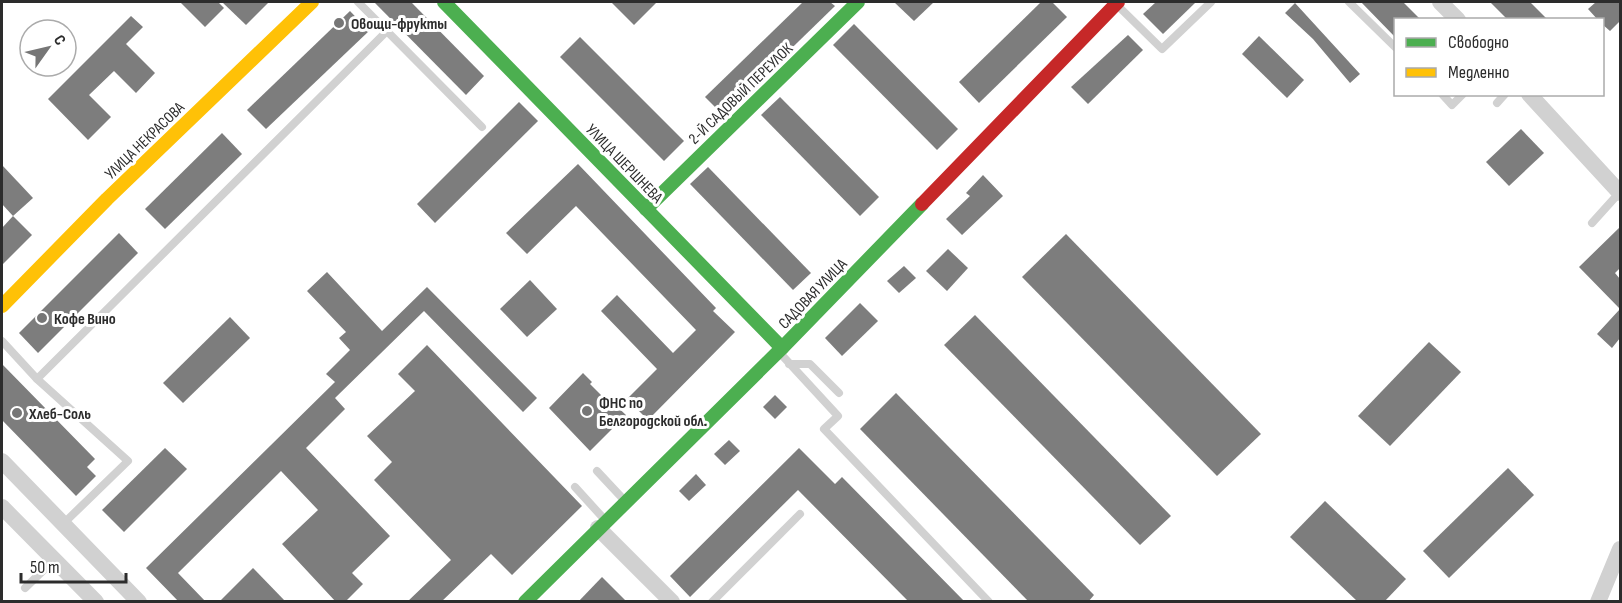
<svg xmlns="http://www.w3.org/2000/svg" width="1622" height="603" font-family="'Sofia Sans Condensed',sans-serif">
	<style>
		.building { fill: #7d7d7d }
		.lines { fill: none; stroke-linecap: round; stroke-linejoin: round }
		.lane { stroke: #d1d1d1; stroke-width: 8 }
		.street { stroke: #d1d1d1; stroke-width: 16 }
		.fast { stroke: #4caf50; stroke-width: 14 }
		.slow { stroke: #ffc107; stroke-width: 14 }
		.jam { stroke: #c62828; stroke-width: 14 }
		.poi-dot { fill: #767676; stroke: #fff; stroke-width: 2 }
		.labels { text-anchor: middle; stroke-width: 6; stroke-linejoin: round; paint-order: stroke }
		.poi-label { font-size: 16px; font-weight: bold; fill: #2c2c2c; stroke: #fff; text-anchor: start }
		.street-label { font-size: 16px; fill: #2c2c2c; stroke: #fff }
	</style>
	<rect width="100%" height="100%" fill="#fff"/>
	<g class="building">
		<polygon points="180,2 218,2 224,8 205,27"/>
		<polygon points="222,2 269,2 246,25"/>
		<polygon points="374,2 411,2 484,76 466,95"/>
		<polygon points="611,2 657,2 634,25"/>
		<polygon points="803,2 830,2 835,6 723,115 705,97"/>
		<polygon points="894,2 934,2 914,21"/>
		<polygon points="1041,2 1052,2 1067,17 979,103 959,82"/>
		<polygon points="1156,2 1196,2 1163,34 1143,14"/>
		<polygon points="1361,2 1403,2 1421,20 1395,20 1395,37"/>
		<polygon points="1490,2 1530,2 1548,20 1508,20"/>
		<polygon points="1596,2 1620,2 1620,21 1610,31 1602,24 1602,20 1598,20 1588,9"/>
		<polygon points="1295,3 1360,74 1350,83 1313,39 1285,13"/>
		<polygon points="350,11 369,31 266,129 247,110"/>
		<polygon points="131,16 143,27 126,44 155,73 136,93 114,71 89,95 111,117 88,140 48,99"/>
		<polygon points="854,24 958,129 937,150 833,45"/>
		<polygon points="1128,35 1143,50 1088,104 1071,87"/>
		<polygon points="1259,36 1304,80 1287,98 1242,54"/>
		<polygon points="580,37 684,141 664,161 560,57"/>
		<polygon points="780,97 879,197 860,216 761,115"/>
		<polygon points="519,102 538,121 435,223 417,204"/>
		<polygon points="1521,129 1544,153 1509,186 1486,162"/>
		<polygon points="222,133 242,154 165,229 145,209"/>
		<polygon points="578,164 716,308 713,311 735,332 648,420 627,399 657,369 601,311 617,295 673,353 696,330 576,206 527,254 506,233"/>
		<polygon points="2,165 33,198 13,216 2,204"/>
		<polygon points="708,167 811,273 793,290 690,184"/>
		<polygon points="983,175 1003,196 962,235 946,219 970,196 966,193"/>
		<polygon points="13,216 32,235 2,265 2,228"/>
		<polygon points="1620,227 1620,268 1615,273 1620,279 1620,338 1612,348 1597,334 1620,309 1579,267"/>
		<polygon points="119,233 138,253 38,353 19,333"/>
		<polygon points="1066,234 1261,434 1217,476 1022,277"/>
		<polygon points="948,249 968,268 947,291 926,271"/>
		<polygon points="904,266 916,278 899,293 887,281"/>
		<polygon points="327,272 382,331 427,287 537,398 523,412 424,311 335,398 345,409 306,448 390,536 352,573 363,584 345,602 336,602 282,544 318,510 281,471 178,573 206,602 179,602 146,568 335,382 326,374 350,350 339,338 346,332 307,291"/>
		<polygon points="530,280 557,309 527,337 500,309"/>
		<polygon points="860,303 878,321 842,356 825,338"/>
		<polygon points="975,315 1171,516 1140,545 944,345"/>
		<polygon points="230,317 250,338 183,403 163,383"/>
		<polygon points="1429,342 1461,372 1390,446 1358,416"/>
		<polygon points="427,345 582,506 512,575 491,554 441,602 407,602 451,560 374,480 392,462 367,436 415,391 398,374"/>
		<polygon points="2,364 95,459 87,467 96,476 76,496 2,420"/>
		<polygon points="583,373 592,382 590,384 609,403 611,401 626,415 590,451 549,408"/>
		<polygon points="896,393 1094,595 1088,602 1029,602 860,429"/>
		<polygon points="775,395 787,407 775,419 763,407"/>
		<polygon points="729,440 740,451 725,465 714,454"/>
		<polygon points="165,448 187,469 124,532 102,510"/>
		<polygon points="799,448 835,484 842,477 965,602 909,602 798,490 690,597 670,576"/>
		<polygon points="1508,468 1534,495 1449,578 1423,551"/>
		<polygon points="696,474 706,485 689,501 679,491"/>
		<polygon points="1325,501 1406,579 1384,602 1358,602 1290,537"/>
		<polygon points="253,568 286,602 219,602"/>
		<polygon points="602,577 627,602 578,602"/>
	</g>
	<g class="lines">
		<g class="lane">
			<polyline points="358,2 482,127"/>
			<polyline points="1349,2 1396,48"/>
			<polyline points="1116,4 1162,49 1211,2"/>
			<polyline points="1442,94 1452,105 1463,94"/>
			<polyline points="1497,103 1505,94"/>
			<polyline points="1592,223 1620,192"/>
			<polyline points="2,341 37,379 128,461 63,524"/>
			<polyline points="779,352 838,416 824,429 989,602"/>
			<polyline points="789,364 810,364 839,393"/>
			<polyline points="37,379 387,31"/>
			<polyline points="597,471 625,501"/>
			<polyline points="575,487 605,520"/>
			<polyline points="25,588 54,560"/>
			<polyline points="712,602 800,514"/>
		</g>
		<g class="street">
			<polyline points="1440,2 1458,20"/>
			<polyline points="1529,94 1620,193"/>
			<polyline points="2,461 139,602"/>
			<polyline points="2,507 96,602"/>
			<polyline points="598,528 672,602"/>
			<polyline points="1598,602 1620,549"/>
		</g>
		<g class="fast">
			<polyline points="444,2 782,348"/>
			<polyline points="646,209 858,2"/>
			<polyline points="525,602 782,348 922,204"/>
		</g>
		<polyline class="slow" points="2,306 107,199 312,2"/>
		<polyline class="jam" points="922,204 1118,2"/>
	</g>
	<g class="poi-dot">
		<circle cx="339" cy="23" r="6"/>
		<circle cx="42" cy="318" r="6"/>
		<circle cx="587" cy="411" r="6"/>
		<circle cx="17" cy="413" r="6"/>
	</g>
	<g class="labels">
		<g class="poi-label">
			<text x="351" y="29">Овощи-фрукты</text>
			<text x="54" y="324">Кофе Вино</text>
			<text x="599" y="408">ФНС по<tspan x="599" dy="18">Белгородской обл.</tspan></text>
			<text x="29" y="419">Хлеб-Соль</text>
		</g>
		<g class="street-label">
			<text transform="translate(740 93) rotate(-44)" y="6">2-Й САДОВЫЙ ПЕРЕУЛОК</text>
			<text transform="translate(144 140) rotate(-44)" y="6">УЛИЦА НЕКРАСОВА</text>
			<text transform="translate(625 163) rotate(46)" y="6">УЛИЦА ШЕРШНЕВА</text>
			<text transform="translate(812 293) rotate(-46)" y="6">САДОВАЯ УЛИЦА</text>
		</g>
	</g>
	<rect width="1622" height="603" fill="none" stroke="#2c2c2c" stroke-width="6"/>
	<rect x="1394" y="18" width="210" height="78" fill="#ffffff" stroke="#ababab" stroke-width="1.5"/>
	<rect x="1406" y="38" width="30" height="9" fill="#4caf50" stroke="#ababab" stroke-width="1.5"/>
	<text x="1448" y="48" font-size="18" fill="#2c2c2c">Свободно</text>
	<rect x="1406" y="68" width="30" height="9" fill="#ffc107" stroke="#ababab" stroke-width="1.5"/>
	<text x="1448" y="78" font-size="18" fill="#2c2c2c">Медленно</text>
	<g transform="translate(48 48) rotate(56)"><circle r="28" fill="#ffffff" stroke="#ababab" stroke-width="1.5"/>
	<path d="M0-4.5L10 22L0 15L-10 22Z" fill="#767676"/>
	<text y="-9" font-size="16" font-weight="bold" text-anchor="middle" fill="#2c2c2c">С</text>
	</g>
	<path d="M21 573v9h105v-9" fill="none" stroke="#2c2c2c" stroke-width="3"/>
	<text x="30" y="573" font-size="18" fill="#2c2c2c" stroke="#ffffff" stroke-width="4.5" paint-order="stroke">50 m</text>
</svg>
